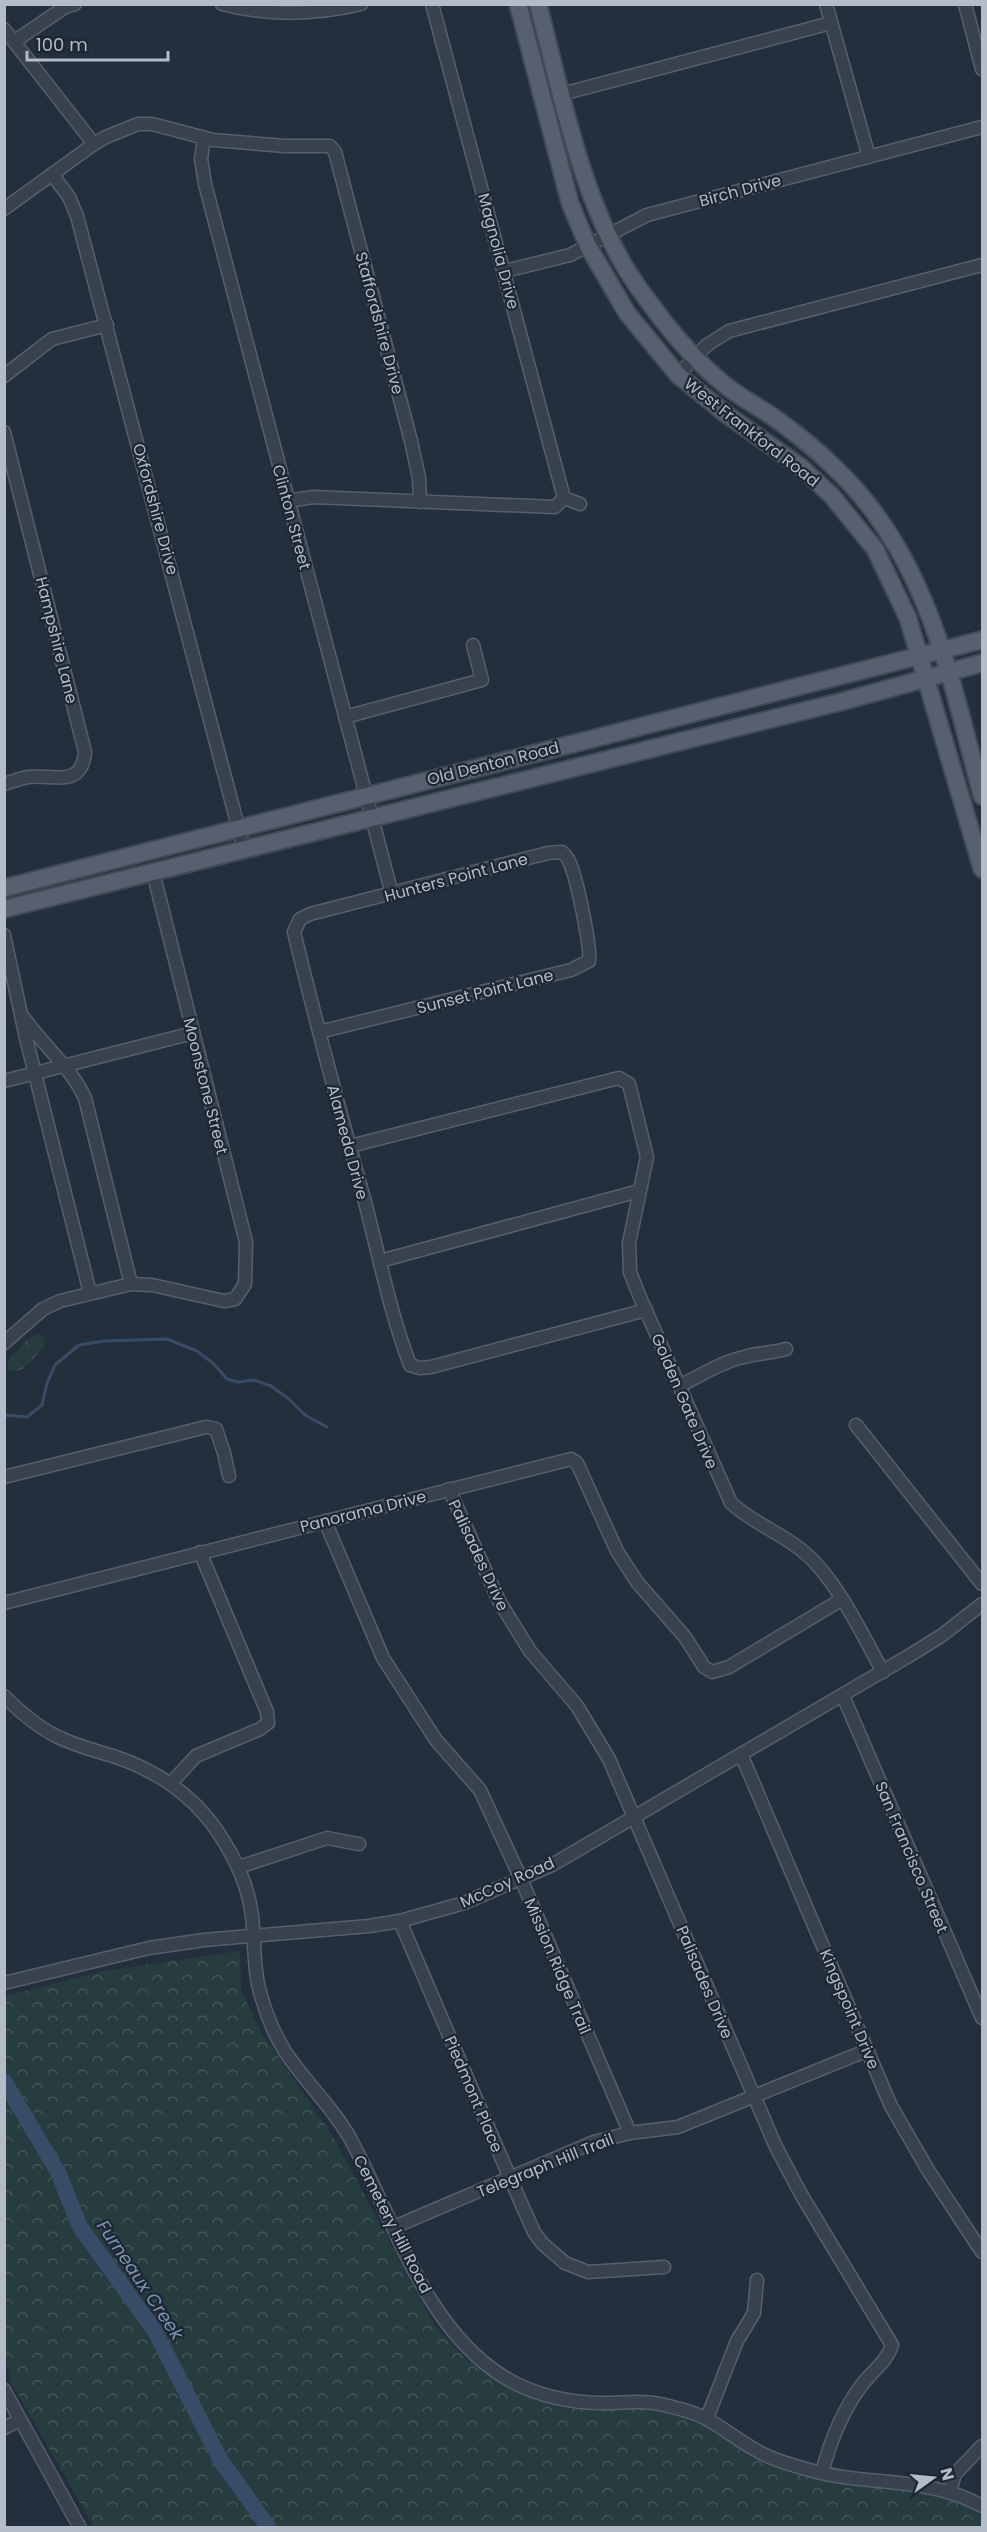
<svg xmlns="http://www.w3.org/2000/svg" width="987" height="2532" font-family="Poppins,sans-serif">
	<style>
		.forest { fill: url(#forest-crowns) }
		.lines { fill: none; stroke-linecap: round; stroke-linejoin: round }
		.stream { stroke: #394c67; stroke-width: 3 }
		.river { stroke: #394c67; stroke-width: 16 }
		.minor-casing { stroke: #565f6c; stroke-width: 15 }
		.major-casing { stroke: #414a57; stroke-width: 20 }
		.minor { stroke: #38414e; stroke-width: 12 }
		.major { stroke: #56606e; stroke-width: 16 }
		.labels { text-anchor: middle; stroke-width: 4.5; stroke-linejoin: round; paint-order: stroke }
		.street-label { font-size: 16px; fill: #b4bcc9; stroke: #1d2633 }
		.water-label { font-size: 18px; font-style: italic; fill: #7c92b1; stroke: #1d2633 }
	</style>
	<defs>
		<pattern id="forest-crowns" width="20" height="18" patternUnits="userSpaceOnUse" patternTransform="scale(1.5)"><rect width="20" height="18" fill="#263c3f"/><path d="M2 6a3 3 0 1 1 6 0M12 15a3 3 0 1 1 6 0" fill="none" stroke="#435659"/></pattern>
	</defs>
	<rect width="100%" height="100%" fill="#242f3e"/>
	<g class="forest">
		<path d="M39,1334L44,1338L45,1347C34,1355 25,1376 9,1370L8,1362C15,1352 27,1337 39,1334Z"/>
		<polygon points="240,1951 241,1990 261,2032 332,2135 435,2326 465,2358 499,2383 563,2408 650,2407 702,2422 776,2464 823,2481 930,2494 971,2508 982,2516 982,2527 94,2527 12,2384 5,2359 4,1996 110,1970"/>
	</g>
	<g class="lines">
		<polyline class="stream" points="4,1415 27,1417 42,1405 47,1383 55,1365 79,1345 104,1341 167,1339 197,1351 214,1364 227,1379 238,1382 254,1380 271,1386 289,1399 305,1415 327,1427"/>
		<polyline class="river" points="4,2081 58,2172 80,2227 155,2331 221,2461 269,2528"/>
		<defs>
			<g id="minor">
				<path d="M222,4C268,16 315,15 361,4"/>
				<polyline points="826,4 869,157"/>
				<polyline points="965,4 982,69"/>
				<polyline points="4,29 94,144"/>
				<polyline points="15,41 65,7 75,4"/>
				<polyline points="562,94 831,23"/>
				<polyline points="204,138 201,159 205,184 392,894"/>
				<polyline points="52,174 69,197 77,216 244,849"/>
				<polyline points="4,209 94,144 106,137 138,124 152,124 213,140 285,146 330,146 335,152 411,441 419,478 420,502"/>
				<polyline points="505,271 570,255 647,215 982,127"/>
				<polyline points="678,375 707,345 729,331 982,265"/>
				<polyline points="4,376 52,339 107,325"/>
				<path d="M4,432L85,752C82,789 52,774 28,777C20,778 12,782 4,784"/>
				<polyline points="564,498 580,504"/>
				<polyline points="288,501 313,497 555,507 564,498 432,4"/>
				<polyline points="345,717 482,680 473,645"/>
				<polyline points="4,935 26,1038 90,1293"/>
				<path d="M24,1018C43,1045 72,1069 85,1098L131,1284"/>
				<path d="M319,1032L571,970L589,961C591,946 576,873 568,859C568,858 563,853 562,852L548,853L310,914L300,919L294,932C316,1023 340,1112 365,1202C379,1256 390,1312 410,1365L420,1368L431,1367L646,1310"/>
				<polyline points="4,1081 193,1033"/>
				<path d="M350,1146L619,1078L629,1084L647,1157L629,1243L630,1272L639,1295L731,1503C753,1523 781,1533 804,1552C837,1580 862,1634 883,1672"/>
				<polyline points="380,1261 639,1191"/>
				<polyline points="4,1343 43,1309 60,1301 131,1284 152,1285 224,1301 235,1299 245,1284 246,1242 153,872"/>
				<path d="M679,1386C700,1376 721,1362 744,1357C758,1353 772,1353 786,1349"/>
				<polyline points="856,1425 982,1584"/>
				<polyline points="4,1477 206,1427 216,1429 224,1453 229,1476"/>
				<path d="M449,1489L499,1601L530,1651L577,1706L609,1759L776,2147L802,2196L892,2345C887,2362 871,2372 861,2386C842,2411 830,2443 822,2472"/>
				<polyline points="325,1521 383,1658 436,1740 480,1790 521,1879 630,2133"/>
				<polyline points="4,1603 571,1459 577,1463 617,1551 637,1582 685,1637 704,1667 712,1672 729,1667 841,1600"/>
				<path d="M4,1696C19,1711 35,1725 54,1735C73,1745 93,1750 113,1756C156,1770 192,1794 218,1832C235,1858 248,1884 252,1916C255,1943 253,1972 262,1999C267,2016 275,2035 284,2050C304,2081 333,2107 351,2140C394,2219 424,2328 504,2377C534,2395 570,2403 605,2403C624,2403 641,2400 660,2404C676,2408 693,2411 707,2419C723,2428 738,2440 754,2449C770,2459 789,2464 806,2469C866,2487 926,2475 982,2506"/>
				<polyline points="843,1696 982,2018"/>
				<polyline points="741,1754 891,2106 928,2170 982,2252"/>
				<polyline points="171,1783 196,1756 260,1729 268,1723 267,1712 200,1552"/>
				<polyline points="239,1867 327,1838 359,1844"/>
				<polyline points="400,1921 510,2178 534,2232 542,2243 565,2263 588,2272 664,2267"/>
				<polyline points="4,1983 149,1948 204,1940 369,1926 400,1921 464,1903 552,1865 907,1657 941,1636 982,1604"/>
				<polyline points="394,2227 594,2142 630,2133 678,2127 868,2050"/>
				<polyline points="4,2390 80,2528"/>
				<polyline points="707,2418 737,2341 754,2313 757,2280"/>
				<polyline points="4,2428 20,2420"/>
				<polyline points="950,2491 955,2474 982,2446"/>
			</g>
			<g id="major">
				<polyline points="518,4 570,203 588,246 627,313 678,375 726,414 802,468 832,496 875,549 908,618 982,869"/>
				<path d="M538,4C562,95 583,210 638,287C663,322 691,358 725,385C741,398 759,407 776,419C797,434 819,452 837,470C928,557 951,680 982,796"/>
				<polyline points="4,888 982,640"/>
				<polyline points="4,909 840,702 982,663"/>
			</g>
		</defs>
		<use href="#minor" class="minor-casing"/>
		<use href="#major" class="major-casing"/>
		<use href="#minor" class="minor"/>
		<use href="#major" class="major"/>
	</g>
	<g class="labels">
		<g class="street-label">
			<text transform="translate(740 190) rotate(-15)" y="6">Birch Drive</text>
			<text transform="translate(499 251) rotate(75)" y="6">Magnolia Drive</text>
			<text transform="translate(380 323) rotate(75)" y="6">Staffordshire Drive</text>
			<text transform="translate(752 432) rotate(38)" y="6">West Frankford Road</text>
			<text transform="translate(156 509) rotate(75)" y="6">Oxfordshire Drive</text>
			<text transform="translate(292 517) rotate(75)" y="6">Clinton Street</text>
			<text transform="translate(57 640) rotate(76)" y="6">Hampshire Lane</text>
			<text transform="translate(493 763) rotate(-14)" y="6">Old Denton Road</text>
			<text transform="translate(456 877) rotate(-15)" y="6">Hunters Point Lane</text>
			<text transform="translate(485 991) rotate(-14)" y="6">Sunset Point Lane</text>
			<text transform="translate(206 1086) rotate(76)" y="6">Moonstone Street</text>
			<text transform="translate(348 1142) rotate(75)" y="6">Alameda Drive</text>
			<text transform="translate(685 1401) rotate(67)" y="6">Golden Gate Drive</text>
			<text transform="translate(363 1511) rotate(-14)" y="6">Panorama Drive</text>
			<text transform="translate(479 1555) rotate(65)" y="6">Palisades Drive</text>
			<text transform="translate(912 1857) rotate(67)" y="6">San Francisco Street</text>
			<text transform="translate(507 1882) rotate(-24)" y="6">McCoy Road</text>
			<text transform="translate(558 1966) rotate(67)" y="6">Mission Ridge Trail</text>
			<text transform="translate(705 1982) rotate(67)" y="6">Palisades Drive</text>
			<text transform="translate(850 2009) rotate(67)" y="6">Kingspoint Drive</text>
			<text transform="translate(474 2094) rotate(67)" y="6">Piedmont Place</text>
			<text transform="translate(545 2165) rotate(-22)" y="6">Telegraph Hill Trail</text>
			<text transform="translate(393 2224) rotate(63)" y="6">Cemetery Hill Road</text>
		</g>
		<g class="water-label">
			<text transform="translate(140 2280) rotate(56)" y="6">Furneaux Creek</text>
		</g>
	</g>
	<rect width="987" height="2532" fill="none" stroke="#b4bcc9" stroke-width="12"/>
	<g transform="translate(933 2478) rotate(75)" stroke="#1d2633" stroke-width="4.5" paint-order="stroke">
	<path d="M0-4.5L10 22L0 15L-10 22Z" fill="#b4bcc9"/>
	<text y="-9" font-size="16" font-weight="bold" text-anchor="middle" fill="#b4bcc9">N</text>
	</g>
	<path d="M27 51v9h141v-9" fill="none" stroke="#b4bcc9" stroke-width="3"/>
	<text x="36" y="51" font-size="18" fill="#b4bcc9" stroke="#1d2633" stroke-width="4.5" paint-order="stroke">100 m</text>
</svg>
